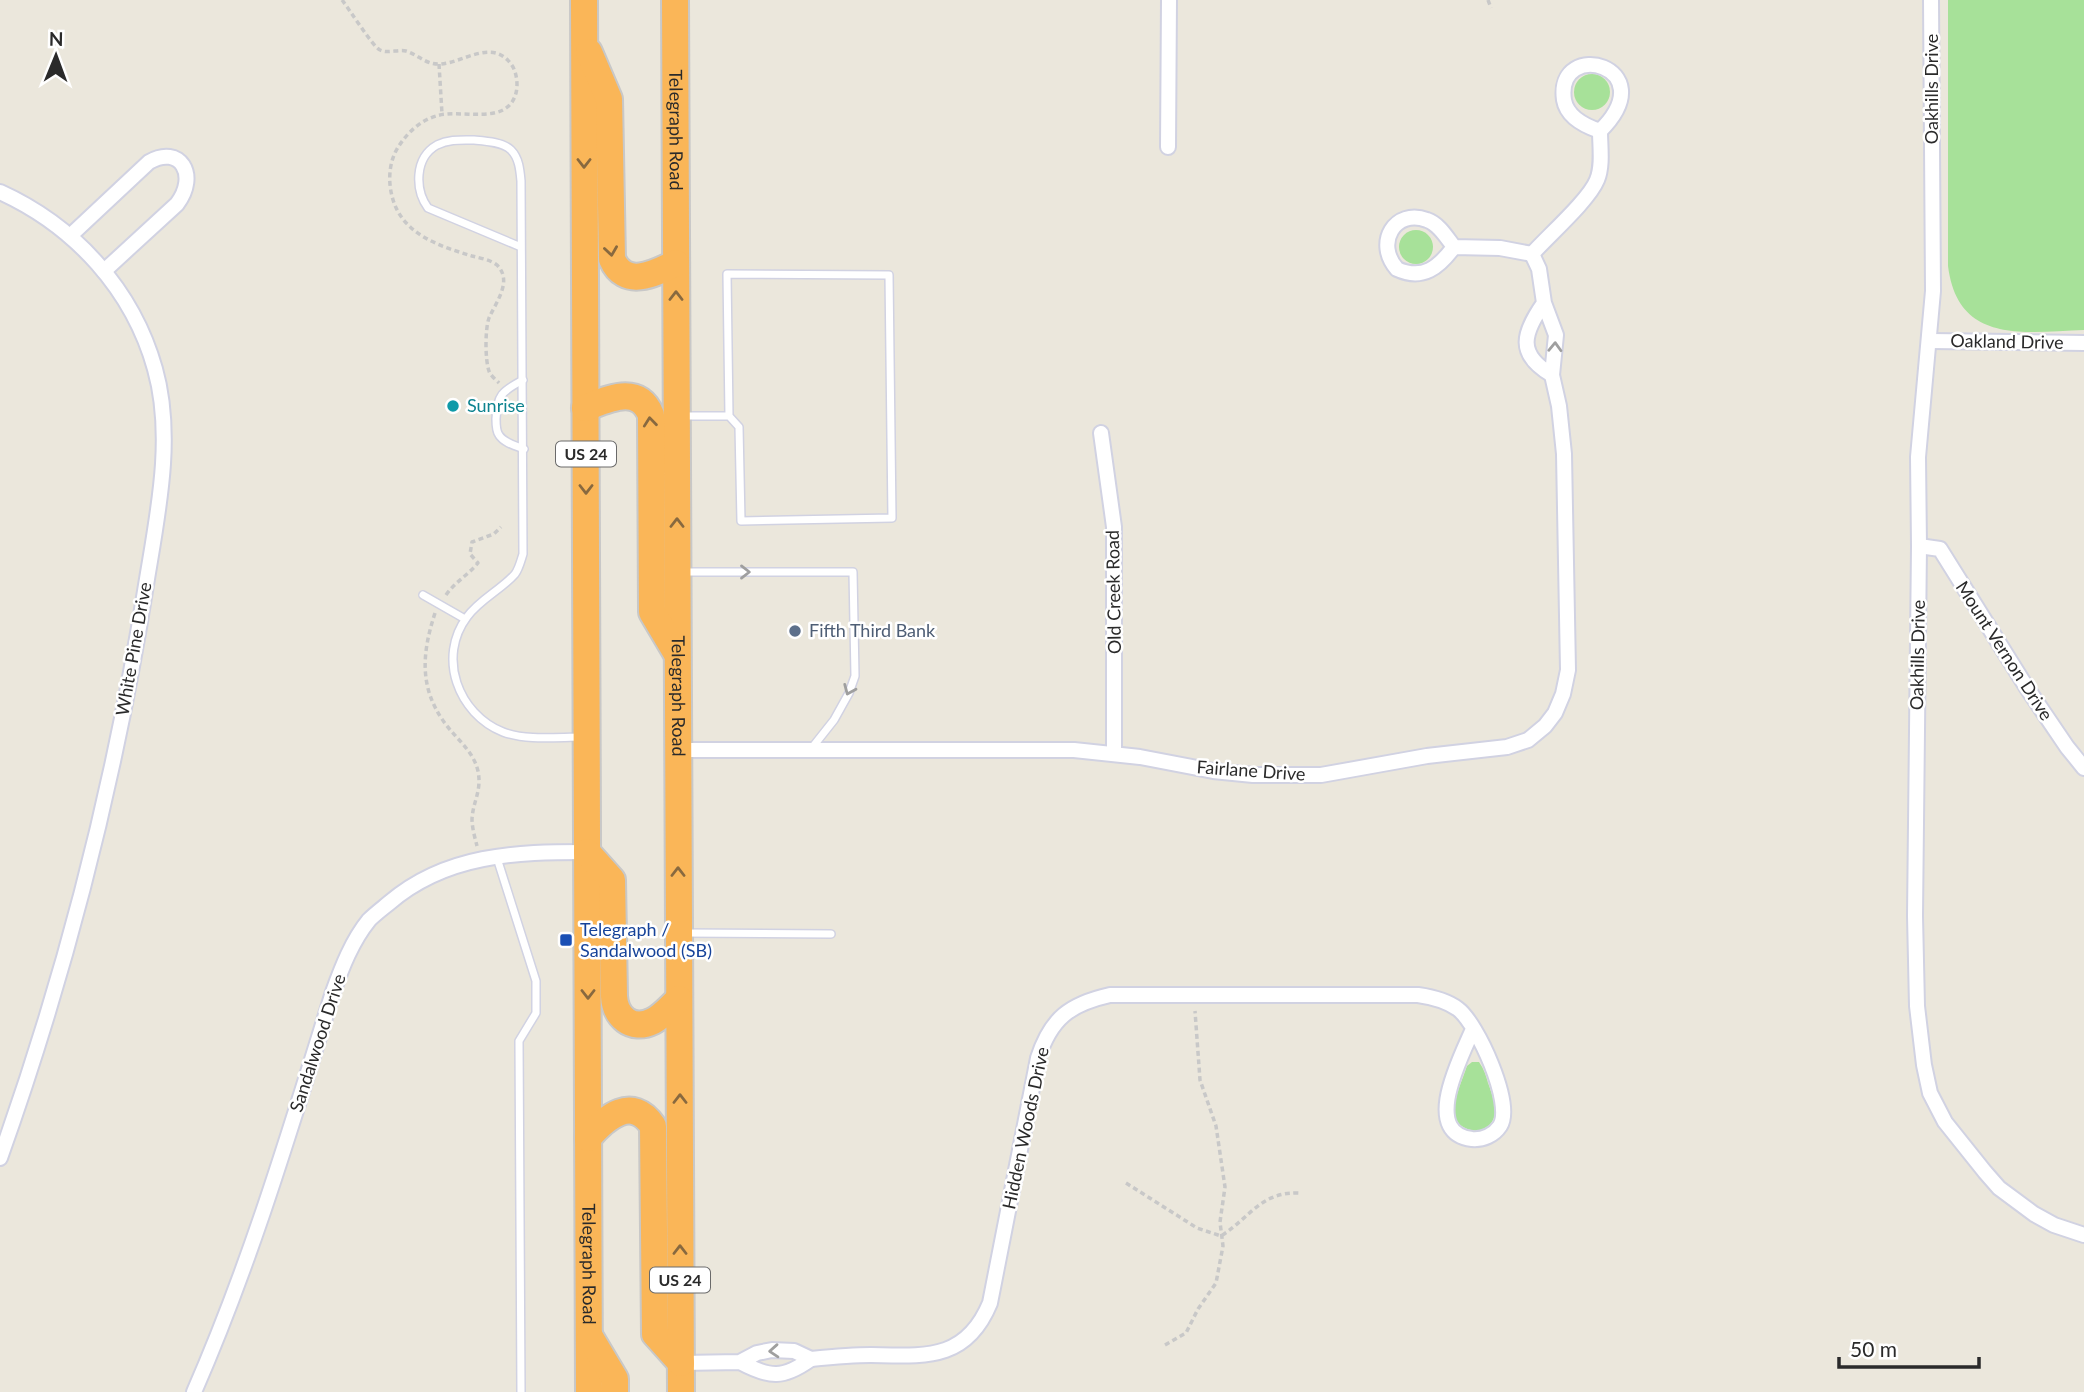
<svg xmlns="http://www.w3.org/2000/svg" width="2084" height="1392" font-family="Lato,sans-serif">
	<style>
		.green { fill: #a7e199 }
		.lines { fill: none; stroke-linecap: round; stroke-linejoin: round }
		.lane-casing { stroke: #d1d2e2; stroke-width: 10 }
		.street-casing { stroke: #d1d2e2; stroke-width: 18 }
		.highway-casing { stroke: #c8c8c8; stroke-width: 30 }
		.path { stroke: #c8c8c8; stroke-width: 3.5; stroke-dasharray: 5 3.5; stroke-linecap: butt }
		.lane { stroke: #fff; stroke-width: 7 }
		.street { stroke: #fff; stroke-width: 14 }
		.highway { stroke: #fab658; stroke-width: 26 }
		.oneway { stroke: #88693f }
		.oneway2 { stroke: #9f9f9f }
		.culture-dot { fill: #0f9aa8; stroke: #fff; stroke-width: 2.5 }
		.service-dot { fill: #5c6f8a; stroke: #fff; stroke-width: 2.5 }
		.transit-dot { fill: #1a4fb4; stroke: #fff; stroke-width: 2.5 }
		.labels { text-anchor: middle; stroke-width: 5; stroke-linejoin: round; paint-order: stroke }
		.shield { fill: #fff; stroke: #6a6a6a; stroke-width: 2 }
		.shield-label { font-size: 16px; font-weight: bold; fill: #2a2a2a }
		.street-label { font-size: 18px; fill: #2a2a2a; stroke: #fff }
		.culture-label { font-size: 18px; fill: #0d838f; stroke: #fff; text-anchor: start }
		.service-label { font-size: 18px; fill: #4e5e75; stroke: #fff; text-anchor: start }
		.transit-label { font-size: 18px; fill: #164399; stroke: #fff; text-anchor: start }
	</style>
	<rect width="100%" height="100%" fill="#ebe7dc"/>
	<g class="green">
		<path d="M1948,0H2084V330C2025,332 1958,345 1948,266Z"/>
		<circle cx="1592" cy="92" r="18"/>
		<circle cx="1416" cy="247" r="17"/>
		<path d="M1472,1062H1479C1484,1069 1486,1076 1488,1083C1495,1102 1503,1124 1478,1131C1438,1128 1460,1088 1467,1066Z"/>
	</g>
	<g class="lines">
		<defs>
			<g id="lane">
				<path d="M521,247L428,208C415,190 414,158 437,145C449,139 461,140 474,140C485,141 503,142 511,150C519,158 520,170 521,181L523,554C521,560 519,569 515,574C501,590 480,599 467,617C437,657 458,714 503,732C527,741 557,737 583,737"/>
				<path d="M523,380C502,391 497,395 496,419C496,425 496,431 499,435C504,443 516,446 524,449"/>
				<polyline points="681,416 729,416 727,274 889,275 892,518 741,521 739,427 729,416"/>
				<polyline points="681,572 853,572 855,676 849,693 834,720 811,749"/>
				<polyline points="423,595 465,619"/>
				<polyline points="497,858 536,981 536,1013 519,1041 521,1392"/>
				<polyline points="683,933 831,934"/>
			</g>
			<g id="street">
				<polyline points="1931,0 1933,291 1918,457 1919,546 1915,916 1917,1006 1924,1065 1930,1093 1945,1122 1985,1172 1999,1188 2034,1214 2054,1225 2084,1235"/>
				<polyline points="1168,147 1169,0"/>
				<path d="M0,192C75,226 133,290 155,369C174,436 158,512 147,579C116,776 67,970 0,1158"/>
				<path d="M71,235L149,162C180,144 199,175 177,204L104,271"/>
				<path d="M1454,247C1439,267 1423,281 1397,269C1374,243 1395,208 1427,220C1439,224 1447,238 1454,247L1500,248L1532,254"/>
				<path d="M1532,254C1548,236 1589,200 1597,180C1603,166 1600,146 1600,131C1666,66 1555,37 1564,100C1567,117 1585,126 1600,131"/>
				<path d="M1532,254L1539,269L1544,303L1556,335L1552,375C1516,354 1523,333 1544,303"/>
				<polyline points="1930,341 2084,343"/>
				<polyline points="1101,433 1114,527 1114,753"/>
				<polyline points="1919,546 1940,549 2027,688 2067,747 2084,768"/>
				<polyline points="677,750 1074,750 1140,757 1213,771 1253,775 1321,775 1427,756 1507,747 1528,740 1545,726 1555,713 1563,694 1568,670 1564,454 1559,406 1552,375"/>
				<path d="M811,1359C831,1357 851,1355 871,1355C925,1356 966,1361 990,1303L1038,1058C1051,1018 1070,1004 1110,995H1418C1432,997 1446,1000 1458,1009C1477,1023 1514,1104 1500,1126C1494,1135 1483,1140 1472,1139C1420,1133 1462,1055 1473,1029"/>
				<path d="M681,1363L740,1362L757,1353L772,1350L794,1351L811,1359C783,1379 770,1378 740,1362"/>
				<path d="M194,1392C251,1262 291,1127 333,992C342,967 352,941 369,920C375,914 383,908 389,903C446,854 516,852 587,852"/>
			</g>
			<g id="highway">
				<path id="s1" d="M584,0L589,1392"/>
				<path id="s2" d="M675,0L681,1392"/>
				<path d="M589,52L609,99L612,259C625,289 654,274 676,263"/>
				<path d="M585,408C609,399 638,384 651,415L652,612L677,654"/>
				<path d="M587,852L612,880L614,996C615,1016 631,1032 653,1021C663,1016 671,1006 679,999"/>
				<path d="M588,1138C606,1117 632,1095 653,1126L655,1334L681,1363"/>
				<polyline points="590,1337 615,1379 615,1392"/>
			</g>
		</defs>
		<use href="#lane" class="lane-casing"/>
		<use href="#street" class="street-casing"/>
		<use href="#highway" class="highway-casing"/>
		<g class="path">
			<path d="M342,0C350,10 373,47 380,50C388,54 398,49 406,51C419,55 426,65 440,64C464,63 494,36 513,67C517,75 518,85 516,93C507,127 461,108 436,116C419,121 406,134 397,149C389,163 388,181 392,196C401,234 439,246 472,256C480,258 491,260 497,265C513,281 496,302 489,318C485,329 485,360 489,371C490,375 496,380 499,383"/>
			<polyline points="1488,0 1491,8"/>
			<polyline points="439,64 442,114"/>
			<path d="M446,595C455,582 468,575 478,563L470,554L472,542L494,534L501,527"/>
			<path d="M435,613C422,653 419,687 444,722C456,739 473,750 478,771C482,791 473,801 472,819C472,828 475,838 477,846"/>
			<path d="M1126,1183L1197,1228L1221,1236C1252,1216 1261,1191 1301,1193"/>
			<polyline points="1165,1345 1186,1333 1198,1309 1216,1283 1223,1246 1220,1222 1225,1187 1216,1126 1200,1080 1195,1011"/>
		</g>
		<use href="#lane" class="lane"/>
		<use href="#street" class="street"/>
		<use href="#highway" class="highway"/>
	</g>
	<defs><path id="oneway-chevron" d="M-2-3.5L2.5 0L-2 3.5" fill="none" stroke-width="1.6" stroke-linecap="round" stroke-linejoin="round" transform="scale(1.75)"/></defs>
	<g class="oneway">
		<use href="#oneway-chevron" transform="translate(584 163) rotate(90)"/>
		<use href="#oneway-chevron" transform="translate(611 251) rotate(82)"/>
		<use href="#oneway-chevron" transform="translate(676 296) rotate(-90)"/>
		<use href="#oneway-chevron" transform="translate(650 422) rotate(-96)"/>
		<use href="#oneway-chevron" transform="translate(586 489) rotate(90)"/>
		<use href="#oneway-chevron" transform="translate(677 523) rotate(-90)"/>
		<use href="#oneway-chevron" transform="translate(678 872) rotate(-90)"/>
		<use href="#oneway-chevron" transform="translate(588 994) rotate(90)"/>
		<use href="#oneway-chevron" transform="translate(680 1099) rotate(-90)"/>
		<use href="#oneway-chevron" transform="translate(680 1250) rotate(-90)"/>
	</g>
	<g class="oneway2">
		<use href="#oneway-chevron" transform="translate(1555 347) rotate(-88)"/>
		<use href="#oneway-chevron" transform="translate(745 572)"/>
		<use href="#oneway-chevron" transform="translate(849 690) rotate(113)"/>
		<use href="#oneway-chevron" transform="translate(774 1351) rotate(176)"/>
	</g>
	<circle class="culture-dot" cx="453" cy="406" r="7"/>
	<circle class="service-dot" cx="795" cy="631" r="7"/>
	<rect class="transit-dot" x="559" y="933" width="14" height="14" rx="3.5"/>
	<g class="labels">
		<g class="shield">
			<rect x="556" y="441.5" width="60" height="25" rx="5"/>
			<rect x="650" y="1267.5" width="60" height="25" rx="5"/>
		</g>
		<g class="shield-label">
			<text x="586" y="460">US 24</text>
			<text x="680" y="1286">US 24</text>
		</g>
		<g class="street-label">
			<text transform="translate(1932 89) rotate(-90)" y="6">Oakhills Drive</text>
			<text dy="6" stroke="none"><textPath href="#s2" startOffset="130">Telegraph Road</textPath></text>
			<text transform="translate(2007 342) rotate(1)" y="6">Oakland Drive</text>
			<text transform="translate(1114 592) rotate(-91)" y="6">Old Creek Road</text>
			<text transform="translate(134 649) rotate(-80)" y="6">White Pine Drive</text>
			<text transform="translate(2004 651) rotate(57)" y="6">Mount Vernon Drive</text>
			<text transform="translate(1918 655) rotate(-89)" y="6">Oakhills Drive</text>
			<text dy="6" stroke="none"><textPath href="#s2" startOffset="696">Telegraph Road</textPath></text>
			<text transform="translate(1251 771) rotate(4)" y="6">Fairlane Drive</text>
			<text transform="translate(318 1043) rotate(-72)" y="6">Sandalwood Drive</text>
			<text transform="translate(1026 1128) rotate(-78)" y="6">Hidden Woods Drive</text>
			<text dy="6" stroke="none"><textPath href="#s1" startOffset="1264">Telegraph Road</textPath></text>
		</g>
		<g class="culture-label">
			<text x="467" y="412">Sunrise</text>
		</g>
		<g class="service-label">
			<text x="809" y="637">Fifth Third Bank</text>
		</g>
		<g class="transit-label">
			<text x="580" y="936">Telegraph /<tspan x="580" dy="21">Sandalwood (SB)</tspan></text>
		</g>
	</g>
	<g transform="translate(56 56) rotate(1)" stroke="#ffffff" stroke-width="5" paint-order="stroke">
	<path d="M0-5L12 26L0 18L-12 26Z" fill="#2a2a2a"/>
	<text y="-10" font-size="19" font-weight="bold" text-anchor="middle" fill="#2a2a2a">N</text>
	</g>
	<path d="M1839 1357v10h140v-10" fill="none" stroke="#2a2a2a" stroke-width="3.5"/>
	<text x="1850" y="1357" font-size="21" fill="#2a2a2a" stroke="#ffffff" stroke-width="5" paint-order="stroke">50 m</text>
</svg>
